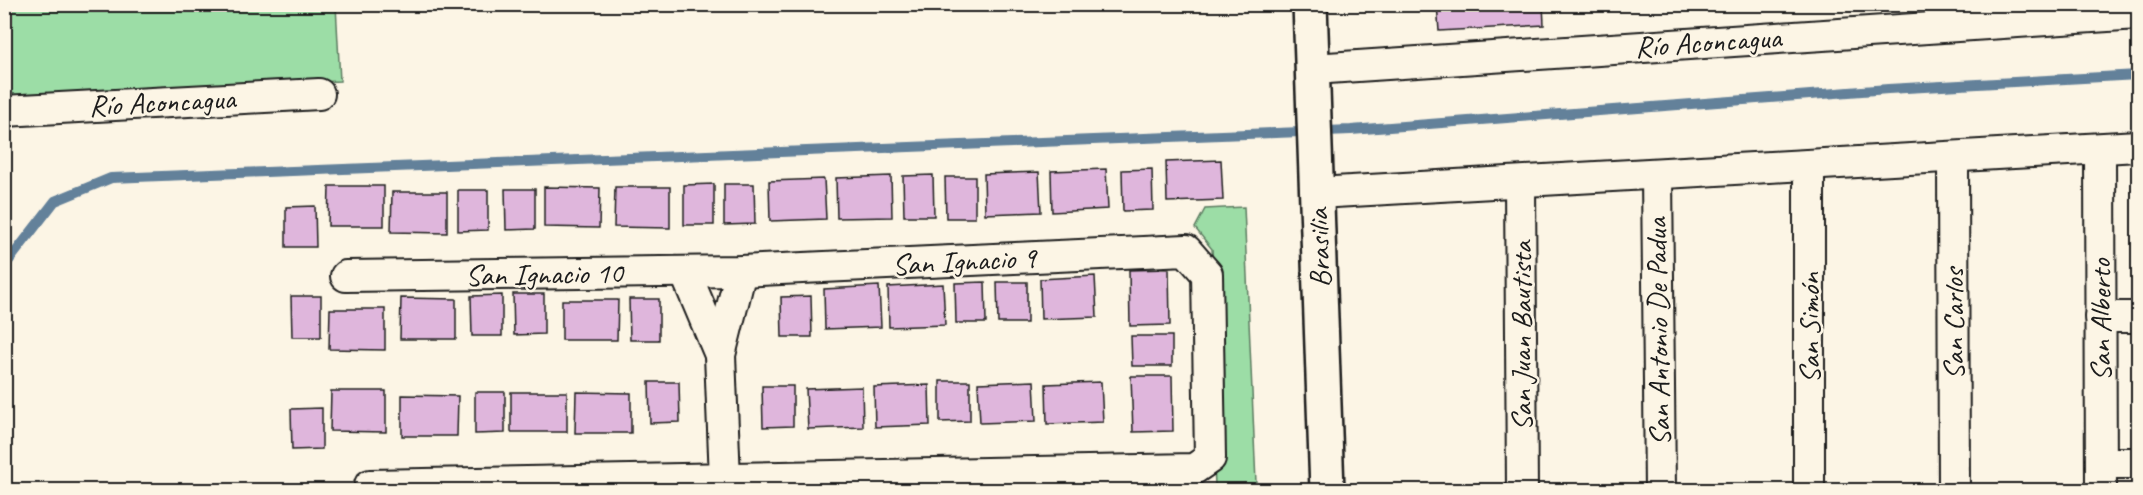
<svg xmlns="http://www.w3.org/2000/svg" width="2143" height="495" font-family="Caveat,sans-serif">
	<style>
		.green { fill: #9cdda6; stroke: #5c7c61; stroke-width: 1.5 }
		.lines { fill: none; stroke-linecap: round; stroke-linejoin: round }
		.stream { stroke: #63819a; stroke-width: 10 }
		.building { fill: #dfb6dc; stroke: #1c1c1c; stroke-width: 1.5 }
		.minor-casing { stroke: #1c1c1c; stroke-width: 34 }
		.tertiary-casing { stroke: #1c1c1c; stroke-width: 38 }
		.minor { stroke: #fcf5e5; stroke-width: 30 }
		.tertiary { stroke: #fcf5e5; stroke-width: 33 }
		.labels { text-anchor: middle; stroke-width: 5; stroke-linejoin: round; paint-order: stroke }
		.street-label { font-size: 30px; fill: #1c1c1c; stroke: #fcf5e5 }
	</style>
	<rect width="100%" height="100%" fill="#fcf5e5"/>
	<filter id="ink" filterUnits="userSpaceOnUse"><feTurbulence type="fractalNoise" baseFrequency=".0167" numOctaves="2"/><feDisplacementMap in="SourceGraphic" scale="12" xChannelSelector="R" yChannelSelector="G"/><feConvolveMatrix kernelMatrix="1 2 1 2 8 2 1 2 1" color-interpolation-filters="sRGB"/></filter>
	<g filter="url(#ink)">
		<g class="green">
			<polygon points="4,5 336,5 340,81 5,95"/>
			<polygon points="1244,207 1256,483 1215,485 1214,464 1222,451 1212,249 1195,228 1205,209"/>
		</g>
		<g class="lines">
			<polyline class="stream" points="4,267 55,201 111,178 1351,130 1888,89 2138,75"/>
		</g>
		<g class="building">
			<polygon points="1437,4 1543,4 1544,25 1439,31"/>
			<polygon points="1221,160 1223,200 1167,202 1166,162"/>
			<polygon points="1106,169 1108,209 1052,212 1051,171"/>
			<polygon points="1152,169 1153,210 1123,211 1122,170"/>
			<polygon points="1039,172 1041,212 985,214 984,174"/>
			<polygon points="933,175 934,216 904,216 903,176"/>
			<polygon points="891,176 892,217 837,218 836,178"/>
			<polygon points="945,177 975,177 975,218 946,218"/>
			<polygon points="824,179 826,219 770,221 769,181"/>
			<polygon points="714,184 714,225 684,225 684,185"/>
			<polygon points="724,184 754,184 755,224 724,225"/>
			<polygon points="329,186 384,186 384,226 328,226"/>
			<polygon points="544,187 600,188 599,228 544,227"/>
			<polygon points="615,187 670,187 670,228 614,227"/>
			<polygon points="505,189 535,189 535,229 506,230"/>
			<polygon points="458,190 488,190 488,230 458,231"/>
			<polygon points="392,192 447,192 447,233 391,232"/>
			<polygon points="315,206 316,247 286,247 286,207"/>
			<polygon points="1169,269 1170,325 1130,326 1129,270"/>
			<polygon points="1095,276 1097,317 1041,319 1040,279"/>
			<polygon points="985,282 986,323 956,323 955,283"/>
			<polygon points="997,282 1027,282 1027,323 998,323"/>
			<polygon points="943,284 945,325 889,327 888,287"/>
			<polygon points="879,286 881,327 825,329 824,289"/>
			<polygon points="513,294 544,294 544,334 514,335"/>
			<polygon points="502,295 502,336 472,336 471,296"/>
			<polygon points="291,296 321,296 321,337 292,337"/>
			<polygon points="811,296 812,337 782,337 781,297"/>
			<polygon points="401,298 456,299 456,339 400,339"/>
			<polygon points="629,299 659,299 659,340 630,340"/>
			<polygon points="562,300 618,300 617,340 562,340"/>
			<polygon points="330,309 385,309 385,350 329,349"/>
			<polygon points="1131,336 1172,336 1172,366 1132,366"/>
			<polygon points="1131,376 1172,376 1173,431 1133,432"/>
			<polygon points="940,381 970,381 970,421 940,422"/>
			<polygon points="1034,381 1036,421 980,423 978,383"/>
			<polygon points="649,382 679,382 680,422 650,423"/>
			<polygon points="1101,382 1103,422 1047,424 1046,384"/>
			<polygon points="929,385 930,425 875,427 874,387"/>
			<polygon points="762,386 793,386 793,426 763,427"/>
			<polygon points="862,387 863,427 808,429 806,389"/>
			<polygon points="331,391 386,391 386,432 330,431"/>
			<polygon points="475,392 505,392 505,433 475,434"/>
			<rect x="511" y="392" width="56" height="40"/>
			<polygon points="576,392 631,393 631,433 575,433"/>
			<polygon points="402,395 458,396 457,436 402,436"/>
			<polygon points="322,408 322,449 292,450 291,409"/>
		</g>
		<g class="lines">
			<defs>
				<g id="minor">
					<polyline points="1313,69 2138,14"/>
					<polyline points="4,111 319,94"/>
					<polyline points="2100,149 2101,490"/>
					<polyline points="1953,157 1954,490"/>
					<polyline points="1809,165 1809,490"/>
					<polyline points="1657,174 1660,490"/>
					<polyline points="1520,182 1522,490"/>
					<polyline points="1317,193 2138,146"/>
					<polyline points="685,272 720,355"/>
					<polyline points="346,276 741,271 1186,250 1207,274 1210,458 1194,469 370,485"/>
					<polyline points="2100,317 2138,317"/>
					<polyline points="2101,463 2138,463"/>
					<polyline points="725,479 720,355 741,271"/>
				</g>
				<polyline id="tertiary" points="1310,4 1327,490"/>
			</defs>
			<use href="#minor" class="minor-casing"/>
			<use href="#tertiary" class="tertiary-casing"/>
			<use href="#minor" class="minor"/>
			<use href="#tertiary" class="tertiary"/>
		</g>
	</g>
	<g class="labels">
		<g class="street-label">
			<text transform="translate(1708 42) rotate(-4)" y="10">Río Aconcagua</text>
			<text transform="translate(162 102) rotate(-3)" y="10">Río Aconcagua</text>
			<text transform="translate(1319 248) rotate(-92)" y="10">Brasilia</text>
			<text transform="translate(964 261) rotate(-3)" y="10">San Ignacio 9</text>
			<text transform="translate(544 274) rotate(-1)" y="10">San Ignacio 10</text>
			<text transform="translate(2100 320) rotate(-90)" y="10">San Alberto</text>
			<text transform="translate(1953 324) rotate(-90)" y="10">San Carlos</text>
			<text transform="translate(1809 328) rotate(-90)" y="10">San Simón</text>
			<text transform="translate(1658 332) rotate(-91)" y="10">San Antonio De Padua</text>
			<text transform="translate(1521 336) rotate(-90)" y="10">San Juan Bautista</text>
		</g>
	</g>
	<rect width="2143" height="495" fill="none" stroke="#fcf5e5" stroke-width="24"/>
	<rect x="12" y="12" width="2119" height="471" fill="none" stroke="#1c1c1c" stroke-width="2" filter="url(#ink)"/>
</svg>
